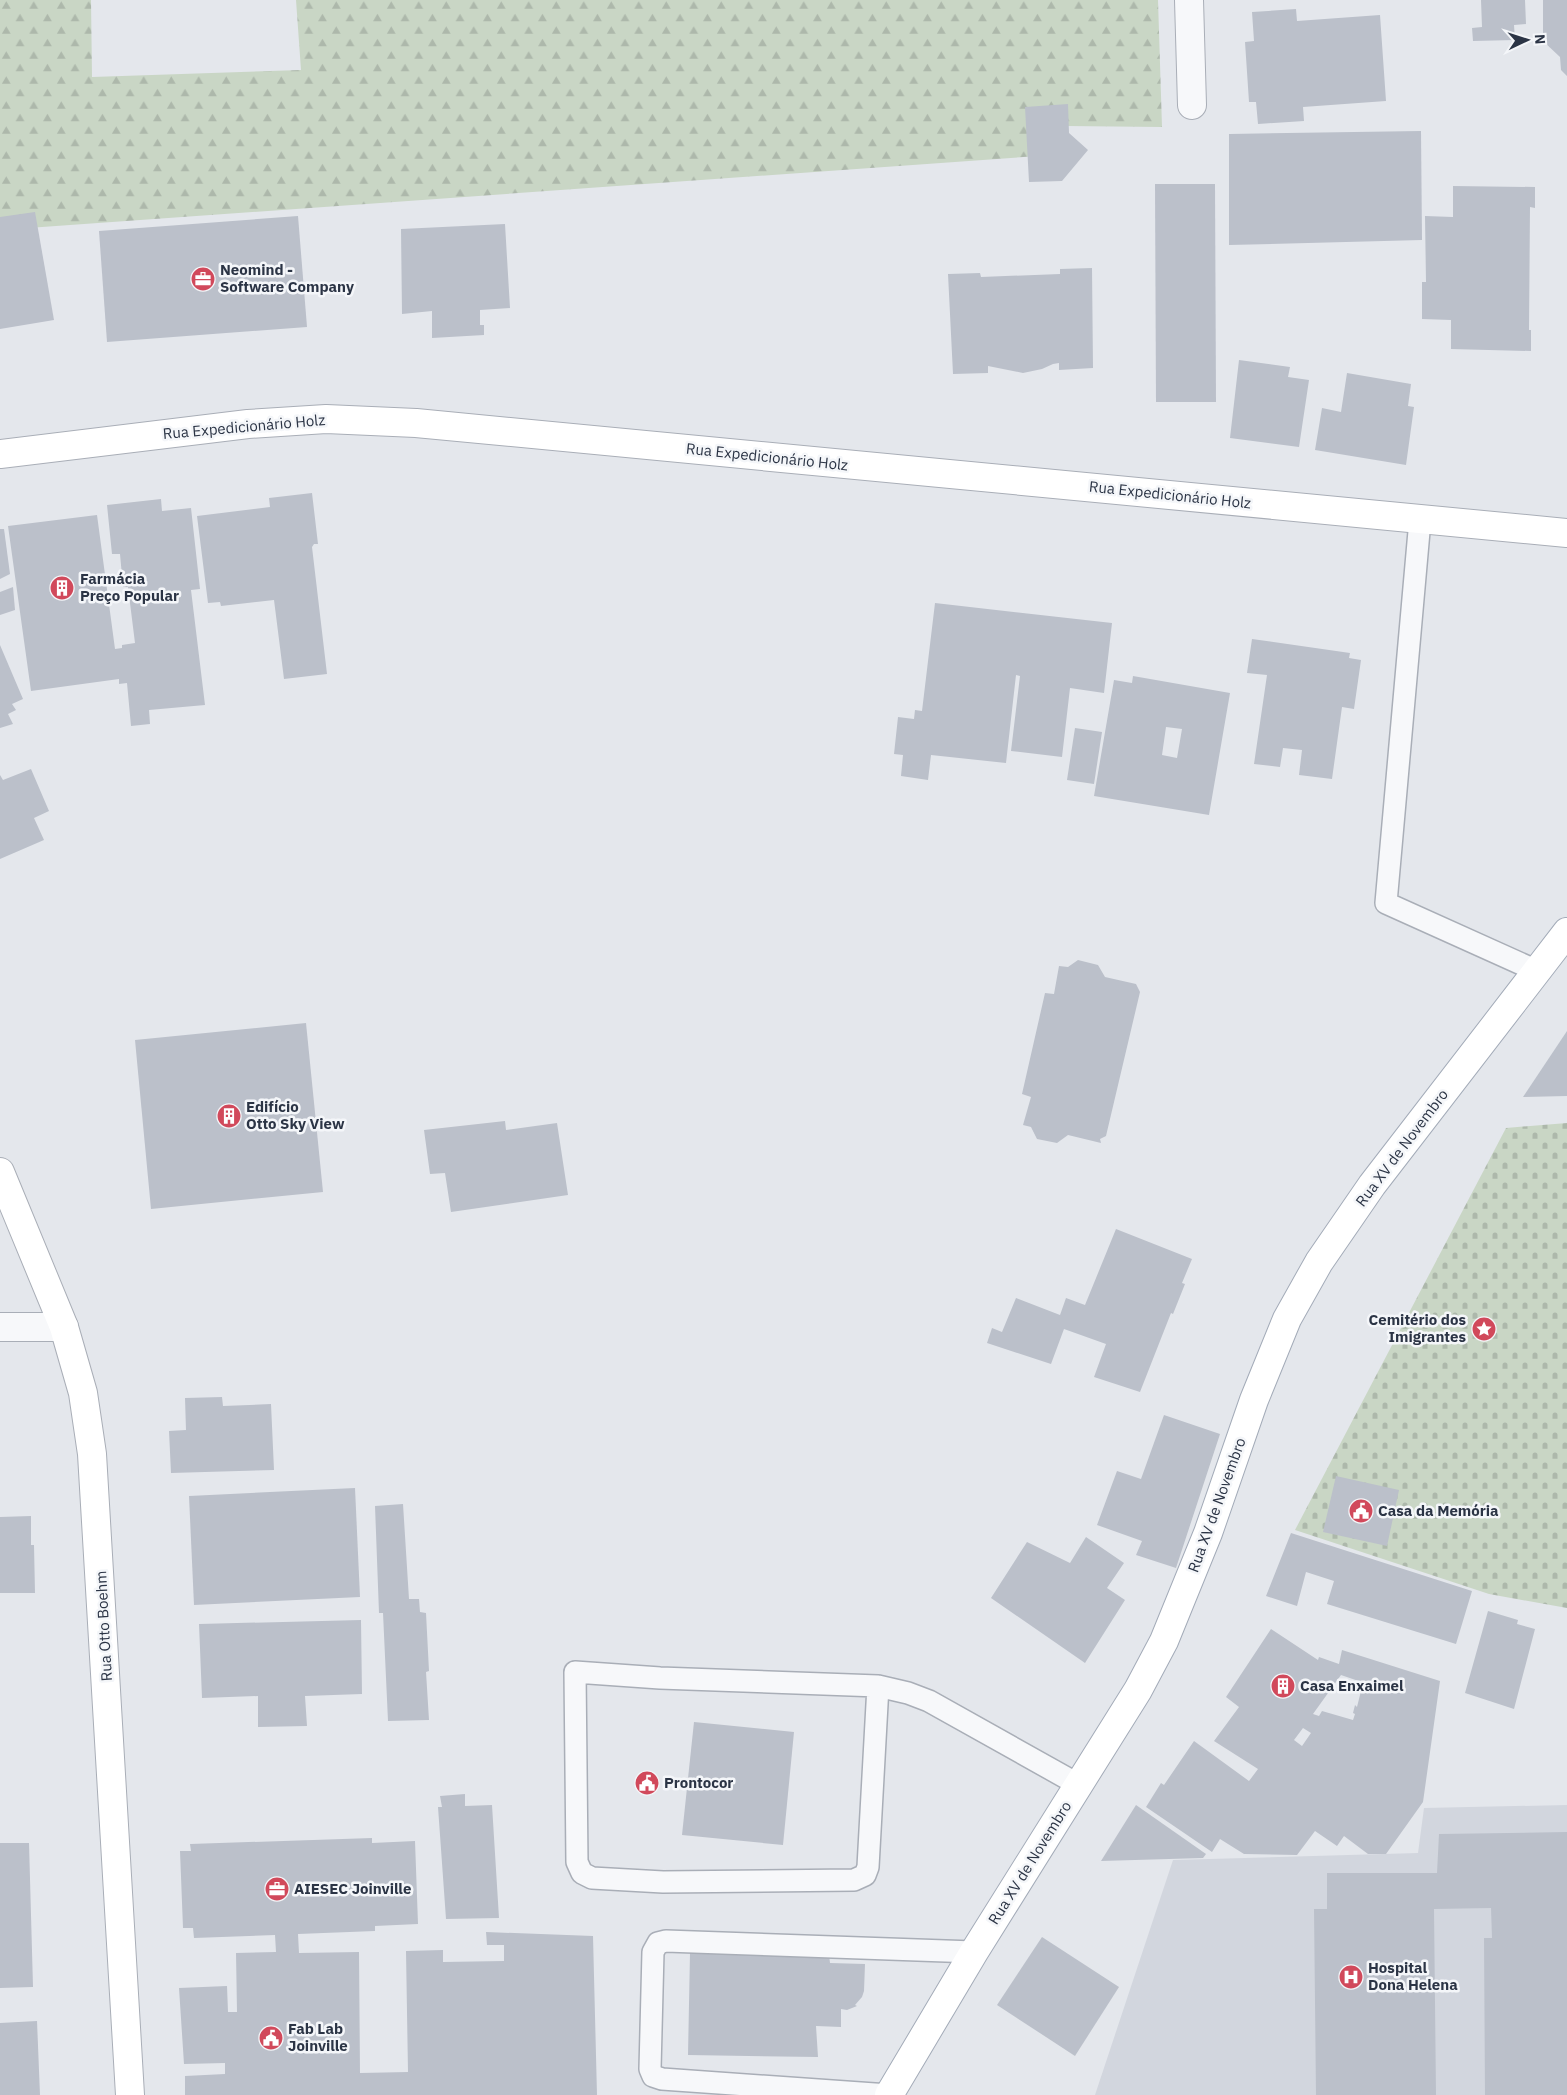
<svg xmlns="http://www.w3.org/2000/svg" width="1567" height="2095" font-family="'IBM Plex Sans',sans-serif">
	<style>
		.built { fill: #d2d6de }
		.forest { fill: url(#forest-firs) }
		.cemetery { fill: url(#cemetery-stones) }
		.building { fill: #bbc0ca; fill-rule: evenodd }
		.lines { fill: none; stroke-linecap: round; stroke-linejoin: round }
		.lane-casing { stroke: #a9aeb7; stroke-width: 24 }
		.street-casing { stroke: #a9aeb7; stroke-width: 30 }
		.secondary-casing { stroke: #a9aeb7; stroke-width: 30 }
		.primary-casing { stroke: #a3abb8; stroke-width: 30 }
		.lane { stroke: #f7f8fa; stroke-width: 21 }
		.street { stroke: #f7f8fa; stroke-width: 28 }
		.secondary { stroke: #fff; stroke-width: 28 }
		.primary { stroke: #fff; stroke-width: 28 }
		.labels { text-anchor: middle; stroke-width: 5; stroke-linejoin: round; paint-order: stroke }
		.poi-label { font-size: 15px; font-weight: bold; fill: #2b3445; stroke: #f4f6f9; text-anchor: start }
		.street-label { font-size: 15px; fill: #2b3445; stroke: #f4f6f9 }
	</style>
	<defs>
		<pattern id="forest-firs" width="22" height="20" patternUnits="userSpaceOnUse" patternTransform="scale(1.25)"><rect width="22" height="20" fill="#c9d6c5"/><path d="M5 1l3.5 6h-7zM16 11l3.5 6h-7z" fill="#adb8ab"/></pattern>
		<pattern id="cemetery-stones" width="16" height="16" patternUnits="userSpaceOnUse" patternTransform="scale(1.25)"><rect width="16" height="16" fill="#c9d6c5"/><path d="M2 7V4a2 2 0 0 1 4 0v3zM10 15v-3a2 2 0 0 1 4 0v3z" fill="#adb8ab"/></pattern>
	</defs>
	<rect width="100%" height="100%" fill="#e4e7ec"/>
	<polygon class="built" points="1567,1805 1567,2095 1095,2095 1173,1860 1418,1853 1424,1808"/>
	<polygon class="forest" points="0,0 91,0 92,77 301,70 296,0 1158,0 1162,127 1066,126 1066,154 0,230"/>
	<polygon class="cemetery" points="1567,1123 1567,1608 1489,1594 1295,1530 1506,1128"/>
	<g class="building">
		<polygon points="1481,0 1525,0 1526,24 1514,25 1515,40 1473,41 1472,28 1482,27"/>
		<polygon points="1543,0 1567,0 1567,76 1561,70 1560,57 1543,41"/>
		<polygon points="1296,9 1297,21 1380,15 1386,101 1303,107 1304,121 1258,124 1256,102 1249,102 1245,42 1254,41 1252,12"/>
		<polygon points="1068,104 1069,133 1088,150 1062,181 1029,182 1025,107"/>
		<polygon points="1421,131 1422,240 1229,245 1229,134"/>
		<polygon points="1155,184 1215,184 1216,402 1156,402"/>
		<polygon points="1453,186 1535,187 1535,208 1530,207 1529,330 1531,330 1531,351 1451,349 1451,320 1422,319 1422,282 1426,282 1425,216 1453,217"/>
		<polygon points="35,212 54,320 0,329 0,217"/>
		<polygon points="298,216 307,327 107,342 99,231"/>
		<polygon points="505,224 510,308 480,310 480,325 484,325 484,335 432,338 432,311 402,314 401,229"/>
		<polygon points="1092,268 1093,368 1059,370 1059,363 1053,364 1042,369 1023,373 988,366 988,373 953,374 948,274 980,273 981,277 1060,274 1060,269"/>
		<polygon points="1239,360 1290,367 1288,377 1309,380 1299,447 1230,438"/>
		<polygon points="1347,373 1411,384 1408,406 1414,407 1406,465 1315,450 1322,408 1341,412"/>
		<polygon points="312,493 318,544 314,544 312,547 327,674 284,679 274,600 221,606 220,602 208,603 197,516 270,507 269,498"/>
		<polygon points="161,499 162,511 191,508 200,589 191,590 205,705 149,710 150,724 131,726 127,683 119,684 119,679 31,691 8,526 97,515 115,649 122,648 122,645 135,643 128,587 123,587 120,554 112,554 107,505"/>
		<polygon points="0,529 4,529 10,574 0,579"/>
		<polygon points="13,587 15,610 0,615 0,592"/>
		<polygon points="935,603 1112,623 1104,693 1070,688 1062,757 1011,751 1020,676 1016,675 1006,763 931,755 928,780 901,776 903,755 894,754 898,717 914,719 915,710 922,711"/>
		<polygon points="1252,639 1350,653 1349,658 1361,660 1354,709 1342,707 1332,779 1299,775 1302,750 1283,748 1280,767 1254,764 1267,675 1247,673"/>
		<polygon points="0,645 23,699 12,704 16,710 8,714 13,724 0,728"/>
		<path d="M1133,676L1230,693L1209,815L1094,796L1114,680L1132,683ZM1166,727L1182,729L1177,758L1162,755Z"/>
		<polygon points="1075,728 1102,732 1094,784 1067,780"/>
		<polygon points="31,769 49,811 34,818 44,840 0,859 0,775 3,780"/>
		<polygon points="1078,960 1098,965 1105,977 1136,984 1140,992 1106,1136 1100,1139 1101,1143 1068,1135 1057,1143 1037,1139 1031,1127 1023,1125 1031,1097 1022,1094 1045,993 1054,994 1059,966 1068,967"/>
		<polygon points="306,1023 323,1192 151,1209 135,1040"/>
		<polygon points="1567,1031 1567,1096 1523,1097"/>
		<polygon points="505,1121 506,1130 557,1123 568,1195 451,1212 445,1173 430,1174 424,1130"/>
		<polygon points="1116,1229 1192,1259 1182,1283 1185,1284 1173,1314 1171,1313 1140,1392 1094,1377 1106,1344 1064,1329 1051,1364 987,1343 992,1328 1002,1332 1016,1298 1060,1315 1066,1298 1085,1305"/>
		<polygon points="222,1397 223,1406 271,1404 274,1470 171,1473 169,1431 186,1430 185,1398"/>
		<polygon points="1164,1415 1220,1434 1176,1568 1136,1555 1142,1541 1097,1525 1117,1471 1141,1479"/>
		<polygon points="1336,1476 1399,1490 1387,1546 1323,1532"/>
		<polygon points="355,1488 360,1597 194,1605 189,1496"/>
		<polygon points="403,1504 409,1599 419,1599 420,1612 426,1613 429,1671 426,1672 429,1720 388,1721 383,1613 379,1613 375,1506"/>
		<polygon points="31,1516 31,1545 34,1545 35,1593 0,1593 0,1517"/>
		<polygon points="1291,1533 1472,1591 1456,1644 1327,1604 1334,1581 1306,1572 1297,1606 1266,1596"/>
		<polygon points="1086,1537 1124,1563 1107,1588 1125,1600 1085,1663 991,1598 1027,1542 1070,1563"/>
		<polygon points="1488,1611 1518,1620 1517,1624 1535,1629 1514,1709 1465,1693"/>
		<polygon points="361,1620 362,1694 305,1696 307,1726 258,1727 258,1696 202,1698 199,1624"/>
		<path d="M1271,1629L1318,1660L1319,1657L1339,1664L1342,1650L1440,1681L1423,1802L1386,1854H1368L1344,1836L1337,1846L1315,1831L1297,1855L1244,1854L1220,1839L1212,1852L1146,1807L1161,1783L1164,1785L1194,1741L1249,1781L1258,1769L1214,1741L1239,1707L1226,1697ZM1341,1675L1376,1687L1375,1690L1362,1687L1357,1707L1355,1705L1353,1713L1355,1714L1353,1720L1322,1711L1319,1716L1313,1714ZM1303,1728L1311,1733L1302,1746L1294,1740Z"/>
		<polygon points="694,1722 794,1732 783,1845 682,1835"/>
		<polygon points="465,1794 465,1806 492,1805 499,1918 446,1919 438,1807 442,1807 440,1796"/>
		<polygon points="1136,1805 1206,1854 1203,1858 1101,1861"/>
		<polygon points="1567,1832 1567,2095 1485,2095 1484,1938 1492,1938 1491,1908 1434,1909 1436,2095 1316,2095 1314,1909 1327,1909 1327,1873 1437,1873 1439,1834"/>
		<polygon points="372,1838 372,1843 415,1841 418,1924 375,1926 375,1931 298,1934 299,1953 359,1952 360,2073 408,2072 406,1951 443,1950 443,1962 504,1961 504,1945 487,1945 486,1932 593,1936 597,2095 185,2095 185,2076 225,2074 225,2063 184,2064 179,1988 227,1986 228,2012 237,2012 236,1953 276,1952 275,1935 194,1938 193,1928 183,1928 180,1851 191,1851 190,1844"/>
		<polygon points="0,1843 29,1843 33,1987 0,1988"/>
		<polygon points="1042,1937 1119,1987 1075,2056 997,2005"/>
		<polygon points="690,1953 829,1955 830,1963 865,1964 864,1991 862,1997 855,2005 857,2006 847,2010 841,2009 841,2027 816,2026 818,2057 688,2055"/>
		<polygon points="37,2021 40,2095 0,2095 0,2023"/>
	</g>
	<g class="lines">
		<defs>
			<g id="lane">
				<polyline points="1420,520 1386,903 1537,971"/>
				<polyline points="878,1686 868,1867 865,1875 854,1880 663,1882 592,1878 582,1873 577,1862 575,1672 660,1678 878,1686 908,1693 929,1701 1079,1785"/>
				<polyline points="889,2095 662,2079 653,2076 650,2069 653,1952 658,1943 666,1941 974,1952"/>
			</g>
			<g id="street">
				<polyline points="1189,0 1192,105"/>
				<polyline points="0,1327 64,1327"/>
			</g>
			<g id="secondary">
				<polyline points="0,454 248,424 326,419 416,423 1567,533"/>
				<polyline points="0,1172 64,1327 83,1393 92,1454 130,2095"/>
			</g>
			<polyline id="primary" points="889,2095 974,1952 1138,1690 1164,1641 1208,1533 1254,1400 1287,1319 1319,1262 1372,1185 1567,932"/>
		</defs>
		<use href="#lane" class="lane-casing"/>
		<use href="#street" class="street-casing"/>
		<use href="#secondary" class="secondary-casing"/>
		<use href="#primary" class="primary-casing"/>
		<use href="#lane" class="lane"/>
		<use href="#street" class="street"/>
		<use href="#secondary" class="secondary"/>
		<use href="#primary" class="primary"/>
	</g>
	<defs>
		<symbol id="office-disc" viewBox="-11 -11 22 22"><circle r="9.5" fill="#d1495b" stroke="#f4f6f9"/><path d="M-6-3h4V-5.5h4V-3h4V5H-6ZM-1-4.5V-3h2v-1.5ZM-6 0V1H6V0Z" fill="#fff"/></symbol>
		<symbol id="building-disc" viewBox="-11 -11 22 22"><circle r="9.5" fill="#d1495b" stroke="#f4f6f9"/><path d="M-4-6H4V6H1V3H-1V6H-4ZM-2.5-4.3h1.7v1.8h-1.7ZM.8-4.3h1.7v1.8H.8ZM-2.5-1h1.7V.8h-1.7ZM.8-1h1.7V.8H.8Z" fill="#fff"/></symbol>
		<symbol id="sight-disc" viewBox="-11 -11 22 22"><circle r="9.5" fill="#d1495b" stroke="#f4f6f9"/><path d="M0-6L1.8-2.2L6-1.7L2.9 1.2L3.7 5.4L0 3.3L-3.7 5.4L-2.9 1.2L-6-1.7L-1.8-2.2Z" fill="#fff"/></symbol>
		<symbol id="civic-disc" viewBox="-11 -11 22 22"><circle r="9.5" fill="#d1495b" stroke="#f4f6f9"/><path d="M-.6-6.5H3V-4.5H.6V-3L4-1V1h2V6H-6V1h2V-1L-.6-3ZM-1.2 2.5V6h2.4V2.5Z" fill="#fff"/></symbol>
		<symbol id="hospital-disc" viewBox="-11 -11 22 22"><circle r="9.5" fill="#d1495b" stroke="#f4f6f9"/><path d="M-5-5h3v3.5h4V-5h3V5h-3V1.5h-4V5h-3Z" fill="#fff"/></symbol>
	</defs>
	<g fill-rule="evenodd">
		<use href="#office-disc" x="189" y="265" width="28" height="28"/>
		<use href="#building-disc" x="48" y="574" width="28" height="28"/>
		<use href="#building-disc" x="215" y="1102" width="28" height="28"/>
		<use href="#sight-disc" x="1470" y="1315" width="28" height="28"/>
		<use href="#civic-disc" x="1347" y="1497" width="28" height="28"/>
		<use href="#building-disc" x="1269" y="1672" width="28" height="28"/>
		<use href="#civic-disc" x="633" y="1769" width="28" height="28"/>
		<use href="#office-disc" x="263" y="1875" width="28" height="28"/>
		<use href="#hospital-disc" x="1337" y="1963" width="28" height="28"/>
		<use href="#civic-disc" x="257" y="2024" width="28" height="28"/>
	</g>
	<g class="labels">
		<g class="poi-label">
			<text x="220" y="275">Neomind -<tspan x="220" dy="17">Software Company</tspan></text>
			<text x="80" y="584">Farmácia<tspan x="80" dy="17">Preço Popular</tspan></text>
			<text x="246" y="1112">Edifício<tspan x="246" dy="17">Otto Sky View</tspan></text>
			<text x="1466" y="1325" text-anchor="end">Cemitério dos<tspan x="1466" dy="17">Imigrantes</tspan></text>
			<text x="1378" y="1516">Casa da Memória</text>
			<text x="1300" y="1691">Casa Enxaimel</text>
			<text x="664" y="1788">Prontocor</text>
			<text x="294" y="1894">AIESEC Joinville</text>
			<text x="1368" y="1973">Hospital<tspan x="1368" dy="17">Dona Helena</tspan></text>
			<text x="288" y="2034">Fab Lab<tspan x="288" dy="17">Joinville</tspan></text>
		</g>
		<g class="street-label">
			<text transform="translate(244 427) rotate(-5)" y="5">Rua Expedicionário Holz</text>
			<text transform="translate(767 457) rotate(6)" y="5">Rua Expedicionário Holz</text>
			<text transform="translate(1170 495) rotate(6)" y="5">Rua Expedicionário Holz</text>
			<text transform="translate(1402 1148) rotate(-53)" y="5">Rua XV de Novembro</text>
			<text transform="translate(1217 1505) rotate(-70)" y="5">Rua XV de Novembro</text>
			<text transform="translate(104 1626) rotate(-93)" y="5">Rua Otto Boehm</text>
			<text transform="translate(1030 1863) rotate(-58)" y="5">Rua XV de Novembro</text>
		</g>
	</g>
	<g transform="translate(1527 40) rotate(86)" stroke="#f4f6f9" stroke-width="4" paint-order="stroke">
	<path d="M0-4L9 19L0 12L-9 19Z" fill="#2b3445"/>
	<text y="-8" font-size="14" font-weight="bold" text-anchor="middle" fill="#2b3445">N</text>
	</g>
</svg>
